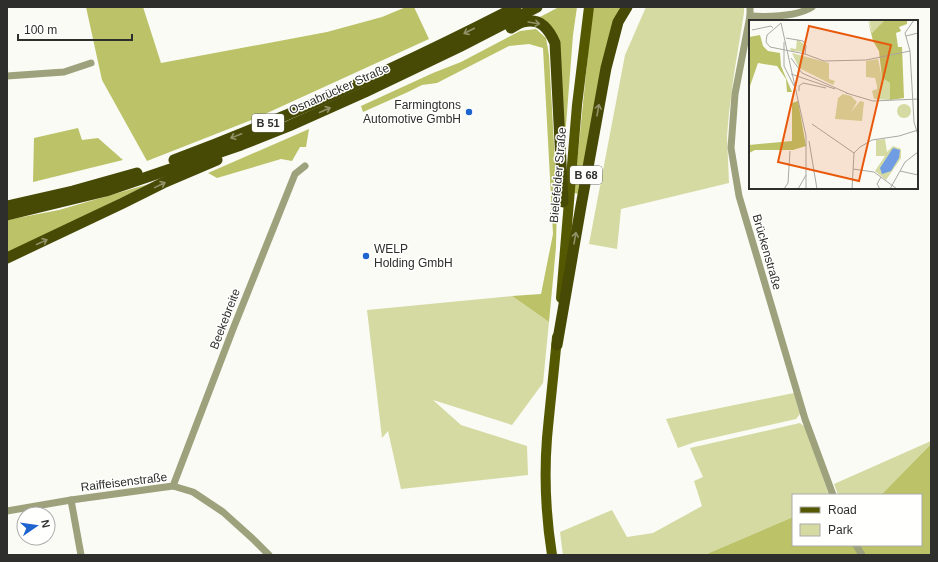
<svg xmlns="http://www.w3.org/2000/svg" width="938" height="562" font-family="Helvetica,sans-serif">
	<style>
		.green { fill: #d5daa3 }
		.forest { fill: #bbc267 }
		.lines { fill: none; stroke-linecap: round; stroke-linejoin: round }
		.minor { stroke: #9da17c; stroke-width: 7 }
		.primary { stroke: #545800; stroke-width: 10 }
		.trunk { stroke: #474a05; stroke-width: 11 }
		.oneway { stroke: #919269 }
		.poi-dot { fill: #1d64cf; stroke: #fffffe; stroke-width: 1.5 }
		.labels { text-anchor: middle; stroke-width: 3; stroke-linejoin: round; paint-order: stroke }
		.shield { fill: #fffffe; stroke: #6d6d6b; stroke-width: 1 }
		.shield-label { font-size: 11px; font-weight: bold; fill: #2e2e2c }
		.street-label { font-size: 12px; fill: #2e2e2c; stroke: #fffffe }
		.poi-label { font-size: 12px; fill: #2e2e2c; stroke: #fffffe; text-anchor: end }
		.inset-road { fill: none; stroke: #a8a9a4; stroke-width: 1 }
		.view { fill: #e8590c; fill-opacity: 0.15; stroke: #e8590c; stroke-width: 2 }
		.inset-edge { fill: none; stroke: #2e2e2c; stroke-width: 2 }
	</style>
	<rect width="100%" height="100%" fill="#fafbf4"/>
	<g class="green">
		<polygon points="646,7 744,7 744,13 734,74 729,113 727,136 729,183 621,209 617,249 589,244 625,55"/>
		<polygon points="512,296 549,322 543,383 512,425 433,400 461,425 527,446 528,475 401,489 388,431 382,438 367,310"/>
		<polygon points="794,393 800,414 796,419 695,442 678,448 666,419"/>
		<polygon points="800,423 805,427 829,495 793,495 793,517 709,553 708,555 563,555 560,532 612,510 627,537 653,533 702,506 694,481 703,477 690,448"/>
		<polygon points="931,441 931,444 883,493 880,495 838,495 834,484"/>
	</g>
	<g class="forest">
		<polygon points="86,7 143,7 161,63 327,32 382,17 406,7 414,7 429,39 254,119 147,161 102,80"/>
		<polygon points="559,7 577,7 573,35 564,151 559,47 538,18"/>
		<polygon points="594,7 621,7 579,194 574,193 592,14"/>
		<polygon points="536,29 546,38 549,55 557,199 556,247 549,322 512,296 541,294 553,234 543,48 529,44 509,46 437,83 422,85 408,92 363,112 361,106 433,73 461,62 520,31"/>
		<polygon points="78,128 82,140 98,138 123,160 33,182 34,138"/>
		<polygon points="309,129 306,147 300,147 292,161 281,159 217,178 208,173"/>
		<polygon points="149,184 68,224 7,253 7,220 59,210"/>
		<polygon points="931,444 931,555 708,555 709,553 793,517 793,545 921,545 921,495 880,495 883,493"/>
	</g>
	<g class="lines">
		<g class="minor">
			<polyline points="750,7 750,16 735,94 731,148 739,196 805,419 833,495"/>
			<path d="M750,16C769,17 796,17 812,7"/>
			<polyline points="7,76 64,72 91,63"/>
			<polyline points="173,486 233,329 295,174 305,166"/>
			<polyline points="71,500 81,555"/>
			<polyline points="7,511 71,500 173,486 193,492 223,512 254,540 269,555"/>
			<polyline points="856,545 862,555"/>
		</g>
		<g class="primary">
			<polyline points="561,298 577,105 589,7"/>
			<path d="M552,555C546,517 544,477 547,438C550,405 554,371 557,337"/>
		</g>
		<g class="trunk">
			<path d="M511,28C515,26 519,23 523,22C540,17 549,29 555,43L563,202"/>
			<path d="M174,160C291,116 405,64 516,7"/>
			<polyline points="7,206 73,191 137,173"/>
			<polyline points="7,215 106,191 241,145 289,126 365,92 459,47 537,7"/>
			<polyline points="7,258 123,203 163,183 217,160"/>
			<polyline points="557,345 581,206 606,68 618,22 627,7"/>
		</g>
	</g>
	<defs><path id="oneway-shaft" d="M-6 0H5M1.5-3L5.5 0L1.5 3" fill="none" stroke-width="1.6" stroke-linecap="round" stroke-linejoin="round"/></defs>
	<g class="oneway">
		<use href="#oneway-shaft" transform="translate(534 23) rotate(9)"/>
		<use href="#oneway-shaft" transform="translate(469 31) rotate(153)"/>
		<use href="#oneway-shaft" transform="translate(325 110) rotate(-24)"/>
		<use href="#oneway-shaft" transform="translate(598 110) rotate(-80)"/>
		<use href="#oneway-shaft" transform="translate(236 136) rotate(158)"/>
		<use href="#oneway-shaft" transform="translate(160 185) rotate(-26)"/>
		<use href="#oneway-shaft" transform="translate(575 238) rotate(-80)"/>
		<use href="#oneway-shaft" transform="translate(42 242) rotate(-25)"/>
	</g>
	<g class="poi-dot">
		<circle cx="469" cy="112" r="4"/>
		<circle cx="366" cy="256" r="4"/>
	</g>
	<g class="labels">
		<g class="shield">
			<rect x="252" y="114" width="32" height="18" rx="3"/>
			<rect x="570" y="166" width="32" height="18" rx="3"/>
		</g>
		<g class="shield-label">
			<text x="268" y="127">B 51</text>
			<text x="586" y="179">B 68</text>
		</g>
		<g class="street-label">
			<text transform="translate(339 89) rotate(-24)" y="4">Osnabrücker Straße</text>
			<text transform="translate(558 175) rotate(-85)" y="4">Bielefelder Straße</text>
			<text transform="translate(767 252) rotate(74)" y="4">Brückenstraße</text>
			<text transform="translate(225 319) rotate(-69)" y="4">Beekebreite</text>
			<text transform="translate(124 482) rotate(-7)" y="4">Raiffeisenstraße</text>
		</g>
		<g class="poi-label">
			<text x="461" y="109">Farmingtons<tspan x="461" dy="14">Automotive GmbH</tspan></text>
			<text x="374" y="253" text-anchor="start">WELP<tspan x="374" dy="14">Holding GmbH</tspan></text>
		</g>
	</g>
	<g transform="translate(749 20)">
		<rect width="169" height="169" fill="#fafbf4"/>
		<path d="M120,0H136V2L123,13ZM48,19L56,25L55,32L42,31L41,28L47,29ZM43,33L80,43V59L86,61L84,65L50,48ZM129,39L133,58L141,63V80L125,79L123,71L128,69V66L126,58L117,57V41ZM94,74L102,76L108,82L102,92L111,81L115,82L113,101L86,99L89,78ZM148 91a7 7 0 1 1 14 0a7 7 0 1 1-14 0ZM136,119L138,132L144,126L152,129V138L137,160L126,151L136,136H127V120Z" fill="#d5daa3"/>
		<path d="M119,0L123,13L136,0H158V4L150,7L152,11L147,13L149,27H153L155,78L141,80V63L133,58L130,31L124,21ZM11,15L14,26L19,31L31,33L32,46L43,72H38L37,59L28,46L9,43L0,69V17ZM49,81L57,126L44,130H6L0,133V125L43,121V83Z" fill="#bbc267"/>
		<path d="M144,128L151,130L150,138L142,151L133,154L131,148Z" fill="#6f9ce2"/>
		<path class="inset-road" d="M165,0L156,13L161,31L165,102L169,115M32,3L18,15L17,22L21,27L56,34L75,41L117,40L161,31M32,3L57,116V169M3,10L22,6L24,8M157,16L169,13M37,18L54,21L57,26L56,34M35,22V46L45,66M42,38L53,53L98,73M42,54L86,69M50,71V66L54,63L77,68M97,73L124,81L169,79M63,104L105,133M60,121L68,169M104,149L125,152L148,169M151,151L169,155M35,169L39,163L41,131M49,169L57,155M103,169L105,133L111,127L123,120L150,116L169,110M131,169L128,164L132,157M141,169L156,142L169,132"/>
		<path class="view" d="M60,6L142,25L110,161L29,142Z"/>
		<rect width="169" height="169" class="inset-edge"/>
	</g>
	<rect width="938" height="562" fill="none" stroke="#2e2e2c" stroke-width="16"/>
	<rect x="792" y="494" width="130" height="52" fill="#fffffe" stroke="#ababaa"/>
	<rect x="800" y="507" width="20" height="6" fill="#545800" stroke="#ababaa"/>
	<text x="828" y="514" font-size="12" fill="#2e2e2c">Road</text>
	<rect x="800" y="524" width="20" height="12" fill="#d5daa3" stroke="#ababaa"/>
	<text x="828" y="534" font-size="12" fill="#2e2e2c">Park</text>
	<g transform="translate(36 526) rotate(77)"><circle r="19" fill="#fffffe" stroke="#ababaa"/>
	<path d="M0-3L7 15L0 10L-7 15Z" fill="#1d64cf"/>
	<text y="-6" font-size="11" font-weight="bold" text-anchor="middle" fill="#2e2e2c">N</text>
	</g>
	<path d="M18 34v6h114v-6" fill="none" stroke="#2e2e2c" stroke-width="2"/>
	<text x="24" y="34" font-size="12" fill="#2e2e2c" stroke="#fffffe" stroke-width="3" paint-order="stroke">100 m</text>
</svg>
